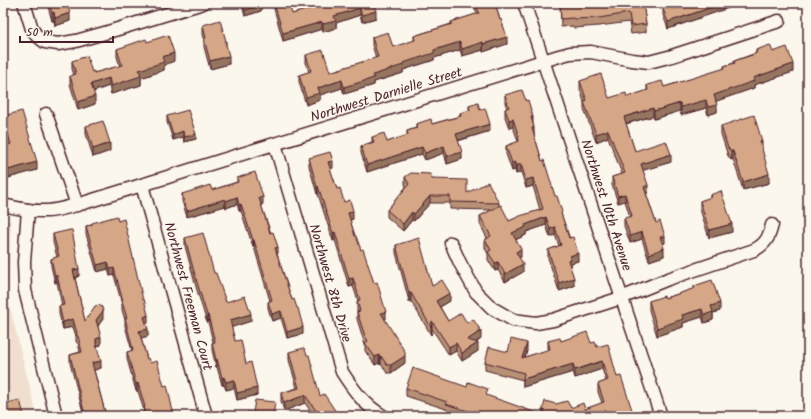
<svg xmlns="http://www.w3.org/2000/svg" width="811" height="419" font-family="Kalam,sans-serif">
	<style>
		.built { fill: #f0dfce }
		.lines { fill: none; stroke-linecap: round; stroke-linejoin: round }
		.street-casing { stroke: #4a1f2b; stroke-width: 15 }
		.street { stroke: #fbf7ec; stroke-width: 12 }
		.wall { fill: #b79074; stroke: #4a1f2b }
		.shaded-wall { fill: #95755e; stroke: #4a1f2b }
		.building { fill: #d5a787; stroke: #4a1f2b }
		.labels { text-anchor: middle; stroke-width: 3; stroke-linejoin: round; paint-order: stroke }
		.street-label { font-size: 14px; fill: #4a1f2b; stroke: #fbf7ec }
	</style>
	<rect width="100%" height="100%" fill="#fbf7ec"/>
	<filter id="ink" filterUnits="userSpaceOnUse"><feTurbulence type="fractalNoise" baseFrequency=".025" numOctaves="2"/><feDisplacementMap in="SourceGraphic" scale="8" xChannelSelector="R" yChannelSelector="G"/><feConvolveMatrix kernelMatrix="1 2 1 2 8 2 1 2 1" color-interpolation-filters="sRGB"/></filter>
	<g filter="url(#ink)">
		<polygon class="built" points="3,219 11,222 8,295 10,308 37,416 3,416"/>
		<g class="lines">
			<defs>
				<g id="street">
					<polyline points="24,3 32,29 36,35 45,42 58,44 76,41 108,32 203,3"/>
					<polyline points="524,3 661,416"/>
					<polyline points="46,114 77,205"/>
					<path d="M275,144L342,372C353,389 364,405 383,416"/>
					<polyline points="142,185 206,416"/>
					<path d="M3,205C17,208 32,212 46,211C57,211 67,207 77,205L559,56L570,53L591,52L632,60L649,62L672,56L779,21"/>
					<polyline points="28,210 24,262 25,290 56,416"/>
					<path d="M451,243L460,263L476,292L492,308L513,320L536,323L553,320L621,298L668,279L754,250C766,244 769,237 772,225"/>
				</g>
			</defs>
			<use href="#street" class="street-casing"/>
			<use href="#street" class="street"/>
		</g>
		<g class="wall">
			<polygon points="47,3 67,3 70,21 55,26 54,21 52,21"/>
			<polygon points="241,3 261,3 261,11 245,16"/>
			<polygon points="274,3 292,14 317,7 316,3 373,3 376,18 362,22 360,15 336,23 336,28 323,32 322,29 283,41 274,9"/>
			<polygon points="473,3 495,3 507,44 483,52 483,50 462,56 460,50 434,58 434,60 403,70 403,73 374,82 374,85 344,94 342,88 320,95 320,100 306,105 299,82 299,75 309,72 306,63 306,55 330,72 376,58 372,45 372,37 393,47 414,41 414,36 451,24 451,22 477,14"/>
			<polygon points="560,3 643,3 646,24 646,32 631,34 629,22 599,26 574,28 573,26 561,27"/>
			<polygon points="664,3 737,3 731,5 731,7 668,29 663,15 663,9 666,8"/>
			<polygon points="203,25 226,41 226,47 229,64 210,69 204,47 204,39 203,34"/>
			<polygon points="147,42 174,61 164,65 164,70 141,78 141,85 111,94 109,86 93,92 95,104 78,110 70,84 70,76 74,75 72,69 72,61 94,73 120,66 117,57 117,49"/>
			<polygon points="756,50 773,52 793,72 754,85 754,88 716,101 717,112 708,115 706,108 681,115 680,111 654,119 653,116 626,124 635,151 671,162 643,170 648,193 646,193 656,223 665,243 662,244 664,256 649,261 642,239 630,243 624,226 624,218 630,217 625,201 618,203 612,185 612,177 622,174 608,137 596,142 584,109 584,102 580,89 580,81 609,98 627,97 647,91 647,85 664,87 724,69 724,66 734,63 734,61 756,53"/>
			<polygon points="505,95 533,124 534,135 542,161 578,261 571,263 571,267 570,267 574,286 559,291 548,258 548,250 559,246 555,235 550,237 546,225 526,232 526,235 515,240 521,257 519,258 523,272 505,282 498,270 495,271 488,260 488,254 485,248 485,240 487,238 480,224 480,216 492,210 450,209 450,203 430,203 414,221 412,220 403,231 387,217 387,210 406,187 405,184 405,177 432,179 467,193 499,203 499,206 509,221 540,210 533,186 526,188 521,172 516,174 515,170 512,171 506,154 506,146 518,142 518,141 513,127 509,128 505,117 505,109 507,108 505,103"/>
			<polygon points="469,106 480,110 490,131 458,141 462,159 447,164 444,153 425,160 422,154 367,172 361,153 361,146 372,142 372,137 387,142 407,136 407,131 416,128 416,124 432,124 460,116 460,113 469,111"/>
			<polygon points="3,116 37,170 8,178 6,170 3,171 8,145 3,127"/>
			<polygon points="167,116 196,139 184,142 183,137 173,140 167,122"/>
			<polygon points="86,126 110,151 93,157 86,134"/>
			<polygon points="721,126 762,149 769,183 743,190 733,159 731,160 728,156 721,134"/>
			<polygon points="309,158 333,168 330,169 337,189 353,219 350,220 355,236 374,283 386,319 385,320 405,363 391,373 387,373 381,364 380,365 379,363 375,365 365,351 365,345 357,319 357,301 358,301 353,286 349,287 335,240 333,241 318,194 317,194 309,166"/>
			<polygon points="237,178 263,204 261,205 278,253 277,254 292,300 303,334 287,338 281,318 272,321 268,308 268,302 270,301 254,247 253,247 241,211 239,211 237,204 226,208 225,206 187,217 182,201 182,194 212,190 237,182"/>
			<polygon points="710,195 732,232 709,238 700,209 700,201 710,198"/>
			<polygon points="92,223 148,323 146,323 148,336 141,338 147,359 164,386 174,416 143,416 143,411 144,411 138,391 136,391 127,359 127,352 132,351 125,326 125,320 122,310 122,305 114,275 110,276 108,269 97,272 86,234 86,226 92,225"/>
			<polygon points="53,234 79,276 75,278 85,321 103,319 98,326 101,345 97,346 101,368 94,370 106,416 84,416 70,363 70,355 80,352 78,343 76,342 76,336 73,327 63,329 59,314 59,306 62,306 57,282 55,283 51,266 51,259 57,257 53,242"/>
			<polygon points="185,238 214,273 226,302 251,321 231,327 235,341 246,364 257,395 237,400 234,388 226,390 224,385 222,385 217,367 216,367 212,350 212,343 213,342 208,322 207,323 196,287 185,246"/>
			<polygon points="396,245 432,286 450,301 440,307 448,321 467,323 481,339 476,343 478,351 462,361 456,351 449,355 432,329 431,335 411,301 409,301 396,253"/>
			<polygon points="694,286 720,311 713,313 713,320 704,323 702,317 683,323 683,327 657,336 649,310 649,301 665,298 694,289"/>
			<polygon points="548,341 561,341 591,343 597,347 617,377 632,416 543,416 543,409 571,408 585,409 602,403 598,392 598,384 606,381 602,369 575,378 573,372 523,387 523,380 485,370 485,362 508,352 527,351 525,357 548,350"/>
			<polygon points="289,352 320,396 338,415 345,416 314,416 305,403 284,411 281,401 281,393 297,388 289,360"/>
			<polygon points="406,388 488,396 537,416 460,416 446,412 446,409 406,396"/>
		</g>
		<g class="shaded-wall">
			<polygon points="100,3 114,3 100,8"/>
			<polygon points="724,3 737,3 731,5 731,7 668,29 668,22"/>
			<polygon points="261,5 261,11 245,16 245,10"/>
			<polygon points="360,8 360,15 336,23 336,28 323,32 323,24 334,16"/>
			<polygon points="376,11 376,18 362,22 362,15"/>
			<polygon points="54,12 54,21 52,21 52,13"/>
			<polygon points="70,13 70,21 55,26 55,18"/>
			<polygon points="322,22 322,29 283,41 283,33"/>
			<polygon points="507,37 507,44 483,52 483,44"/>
			<polygon points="460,42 460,50 434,58 434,60 403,70 403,73 374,82 374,85 344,94 344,87 434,50"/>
			<polygon points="483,42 483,50 462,56 462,49"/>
			<polygon points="174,53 174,61 164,65 164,70 141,78 141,85 111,94 111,86 162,57"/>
			<polygon points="229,56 229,64 210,69 210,61"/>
			<polygon points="793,64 793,72 754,85 754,88 714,102 714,95 753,78"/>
			<polygon points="109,78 109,86 91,92 91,84"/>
			<polygon points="342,80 342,88 320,95 320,100 306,105 306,97 318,88"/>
			<polygon points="95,96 95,104 78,110 78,102"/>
			<polygon points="706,100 706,108 681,115 681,107"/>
			<polygon points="680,103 680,111 654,119 654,111"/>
			<polygon points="717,105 717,112 708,115 708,107"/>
			<polygon points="653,108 653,116 624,124 624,117"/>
			<polygon points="531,117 533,117 533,125"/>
			<polygon points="513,119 513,127 509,128 509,120"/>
			<polygon points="490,124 490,131 456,141 456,134"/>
			<polygon points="534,127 534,135 532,128"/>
			<polygon points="608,130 608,137 596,142 596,134"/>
			<polygon points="183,131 183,137 173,140 173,135"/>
			<polygon points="196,134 196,139 184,142 184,137"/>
			<polygon points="762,141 762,149 760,142"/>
			<polygon points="110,143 110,151 93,157 93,149"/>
			<polygon points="444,146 444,153 425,160 425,153"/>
			<polygon points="422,147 422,154 367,172 367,165"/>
			<polygon points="731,151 733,151 733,159 731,160"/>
			<polygon points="462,152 462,159 447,164 447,156"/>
			<polygon points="671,154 671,162 641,171 641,164"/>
			<polygon points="333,161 333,168 328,170 328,162"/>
			<polygon points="6,162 6,170 3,171 3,163"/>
			<polygon points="37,162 37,170 8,178 8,170"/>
			<polygon points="515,162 515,170 512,171 512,163"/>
			<polygon points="521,164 521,172 516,174 516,166"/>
			<polygon points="769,174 769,183 743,190 743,182"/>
			<polygon points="533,178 533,186 526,188 526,180"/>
			<polygon points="648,185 648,193 644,194 644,187"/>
			<polygon points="318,186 318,194 317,194 317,187"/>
			<polygon points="625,194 625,201 618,203 618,196"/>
			<polygon points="430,196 430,203 414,221 414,214"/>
			<polygon points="237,197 237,204 226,208 226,201"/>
			<polygon points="263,197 263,204 259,205 259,198"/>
			<polygon points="225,199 225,206 187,217 187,211"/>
			<polygon points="241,204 241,211 239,211 239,205"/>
			<polygon points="353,211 353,219 348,221 348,213"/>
			<polygon points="412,212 412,220 403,231 403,224"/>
			<polygon points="546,217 546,225 526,232 526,235 512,241 512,233 525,225"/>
			<polygon points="732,224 732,232 709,238 709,230"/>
			<polygon points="555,227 555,235 550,237 550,229"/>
			<polygon points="335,232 335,240 333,241 333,233"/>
			<polygon points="642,232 642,239 630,243 630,236"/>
			<polygon points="665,236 665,243 660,245 660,237"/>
			<rect x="253" y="240" width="1" height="7"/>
			<polygon points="278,247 278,253 275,254 275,248"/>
			<polygon points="664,248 664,256 649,261 649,254"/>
			<polygon points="521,249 521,257 516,260 516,252"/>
			<polygon points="578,253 578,261 571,263 571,267 568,268 568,260 570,256"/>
			<polygon points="108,262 108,269 97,272 97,265"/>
			<polygon points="498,262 498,270 495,271 495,263"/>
			<polygon points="523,264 523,272 505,282 505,274"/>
			<polygon points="114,268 114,275 110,276 110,269"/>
			<polygon points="79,269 79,276 73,278 73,270"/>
			<polygon points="55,275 57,275 57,282 55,283"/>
			<polygon points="353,278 353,286 349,287 349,279"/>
			<polygon points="574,278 574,286 559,291 559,283"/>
			<rect x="409" y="293" width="2" height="8"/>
			<polygon points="450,293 450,301 436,309 436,301"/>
			<polygon points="720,303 720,311 713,313 713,320 704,323 704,315 711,306"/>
			<polygon points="702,309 702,317 683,323 683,327 657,336 657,328 682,315"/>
			<polygon points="103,311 103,319 96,328 96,320"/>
			<polygon points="281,311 281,318 272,321 272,314"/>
			<polygon points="386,312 386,319 381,321 381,313"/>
			<polygon points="251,314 251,321 230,328 230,320"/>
			<polygon points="148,315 148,323 144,324 144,317"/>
			<polygon points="207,315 208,315 208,322 207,323"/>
			<polygon points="73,319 73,327 63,329 63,322"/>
			<polygon points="432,321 432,329 431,335 431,327"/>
			<polygon points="303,327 303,334 287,338 287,332"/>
			<polygon points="148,329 148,336 139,339 139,331"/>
			<polygon points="481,331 481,339 467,348 467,340"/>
			<polygon points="101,337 101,345 96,346 96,339"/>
			<polygon points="456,343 456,351 449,355 449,347"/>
			<polygon points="478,343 478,351 462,361 462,353"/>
			<polygon points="527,343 527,351 522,365 522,358"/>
			<polygon points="379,355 379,363 375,365 375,357"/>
			<polygon points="381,356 381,364 380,365 380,357"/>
			<polygon points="405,356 405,363 391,373 391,365"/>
			<polygon points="217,359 217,367 216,367 216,360"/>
			<polygon points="101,361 101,368 92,371 92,363"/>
			<polygon points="602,361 602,369 575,378 575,370"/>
			<polygon points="573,364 573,372 523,387 523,379"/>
			<polygon points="224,377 224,385 222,385 222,378"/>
			<polygon points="234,380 234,388 226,390 226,382"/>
			<polygon points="138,383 138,391 136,391 136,384"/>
			<polygon points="257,388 257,395 237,400 237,393"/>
			<polygon points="305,395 305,403 284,411 284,403"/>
			<polygon points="632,410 632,416 618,416 618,415"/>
			<polygon points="91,413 91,416 85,416 85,415"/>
		</g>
		<g class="building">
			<polygon points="49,3 67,3 70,13 55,18 54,12 52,13"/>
			<polygon points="243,3 261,3 261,5 245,10"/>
			<polygon points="274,3 289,3 292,14 319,6 318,3 373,3 376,11 362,15 360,8 334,16 336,21 323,24 322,22 283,33"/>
			<polygon points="476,3 495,3 500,20 501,19 507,37 483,44 483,42 462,49 460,42 434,50 434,53 403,63 403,65 373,75 374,78 344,87 342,80 318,88 320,93 306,97 299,75 311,71 306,55 323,50 330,72 378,57 372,37 388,32 393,47 415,40 414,36 452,24 451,22 479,13"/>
			<polygon points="560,3 643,3 646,24 631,26 629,13 599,18 574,19 573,18 561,19"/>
			<polygon points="666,3 724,3 668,22 663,9 668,7"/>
			<polygon points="220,20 226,41 225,41 229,56 210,61 204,39 206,38 203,25"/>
			<polygon points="168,35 174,53 162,57 164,62 139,70 141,76 111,86 109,78 91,84 95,96 78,102 70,76 76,74 72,61 87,56 92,72 94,71 94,73 122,65 117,49 146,39 147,42"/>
			<polygon points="770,45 773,52 787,47 793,64 753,78 754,81 714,95 717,105 708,107 706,100 681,107 680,103 654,111 653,108 624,117 635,151 666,141 671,154 641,164 648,185 644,187 656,223 660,221 665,236 660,237 664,248 649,254 642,232 630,236 624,218 632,216 625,194 618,196 612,177 625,173 608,130 596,134 584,102 587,101 580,81 601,74 609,98 626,93 627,97 648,90 647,85 662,81 664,87 725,68 724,66 735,63 734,61 755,54 757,52 756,50"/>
			<polygon points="522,90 526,101 528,100 533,117 531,117 534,127 532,128 542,161 544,160 555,196 557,196 562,212 561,213 569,238 573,237 578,253 570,256 571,259 568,260 574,278 559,283 548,250 561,245 555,227 550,229 546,217 525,225 526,227 512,233 521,249 516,252 523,264 505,274 498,262 495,263 488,252 491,250 485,240 491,236 480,216 501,205 509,221 520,216 543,209 533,178 526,180 521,164 516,166 515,162 512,163 506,146 519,141 518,137 519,137 513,119 509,120 505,109 509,107 505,95"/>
			<polygon points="478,103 480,110 485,108 490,124 456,134 462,152 447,156 444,146 425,153 422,147 367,165 361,146 374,142 372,137 384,133 387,142 408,135 407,131 417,128 416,124 431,119 432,124 461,116 460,113 470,110 469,106"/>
			<polygon points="188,110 196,134 184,137 183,131 173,135 167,116"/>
			<polygon points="22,111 37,162 8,170 6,162 3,163 3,146 11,144 3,118 3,116"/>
			<polygon points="754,115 762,141 760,142 769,174 743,182 733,151 731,151 728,148 721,126"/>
			<polygon points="103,121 110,143 93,149 86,126"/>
			<polygon points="330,152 333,161 328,162 337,189 340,188 344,202 350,200 353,211 348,213 355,236 356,236 361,250 363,249 374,283 377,282 386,312 381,313 405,352 405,356 391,365 387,365 381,356 380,357 379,355 375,357 365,343 368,341 365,336 357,312 360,311 357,301 360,300 353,278 349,279 335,232 333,233 318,186 317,187 309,158"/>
			<polygon points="255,172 263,197 259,198 270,233 273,232 278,247 275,248 292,300 294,299 297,308 298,308 303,327 287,332 281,311 272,314 268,302 272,300 254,240 253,240 241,204 239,205 237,197 226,201 225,199 187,211 182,194 210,185 212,190 238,182 237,178"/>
			<polygon points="411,173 430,174 432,179 467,180 467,193 488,182 499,203 450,202 450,196 430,196 414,214 412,212 403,224 387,210 409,184 405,177"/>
			<polygon points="721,191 732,224 709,230 700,201 711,197 710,195"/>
			<polygon points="117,216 118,221 124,219 143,300 144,299 148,315 144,317 148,329 139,331 147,359 148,358 150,363 157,361 164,386 167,385 174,416 145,416 143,411 145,410 144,407 145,407 138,383 136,384 127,352 133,350 125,318 127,318 122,302 123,302 114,268 110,269 108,262 97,265 86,226 92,225 92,223"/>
			<polygon points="70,230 72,230 79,269 73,270 85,321 95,306 99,305 102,307 103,311 96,320 101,337 96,339 96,344 101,361 92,363 106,416 92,416 91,413 85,415 70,355 82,352 78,336 76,335 77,333 73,319 63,322 59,306 64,305 57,275 55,275 51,259 59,256 53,234"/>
			<polygon points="203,233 214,273 216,273 226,302 245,296 251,314 230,320 235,341 241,340 246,364 251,362 257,388 237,393 234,380 226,382 224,377 222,378 217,359 216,360 212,343 215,342 208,315 207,315 196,279 185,238"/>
			<polygon points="419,238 432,286 442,280 450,293 436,301 448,321 461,313 467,323 473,319 481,331 467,340 478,343 462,353 456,343 449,347 432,321 431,327 411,293 409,293 396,245"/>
			<polygon points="712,280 720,303 711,306 713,312 704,315 702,309 682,315 683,319 657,328 649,301 664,296 665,298 675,295 695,288 694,286"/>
			<polygon points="587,332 591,343 595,342 597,347 608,344 617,377 621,376 632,410 618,415 618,416 603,416 603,415 600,416 546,416 543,409 545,401 556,404 567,401 571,408 583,403 585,409 604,402 598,384 608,380 602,361 575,370 573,364 523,379 524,373 485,362 489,347 508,352 511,339 527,343 522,358 550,349 548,341 560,338 561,341"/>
			<polygon points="304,348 307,355 309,355 320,396 324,394 338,415 342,412 345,416 320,416 305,395 284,403 281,393 299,388 289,352"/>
			<polygon points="413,368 467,387 468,382 488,389 486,395 537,413 535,416 486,416 480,414 480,415 446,404 447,402 406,388"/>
			<polygon points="20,400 24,416 3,416 3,404"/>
			<polygon points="255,400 275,402 273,416 247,416 247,412 253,413"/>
		</g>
	</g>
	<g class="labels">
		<g class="street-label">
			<text transform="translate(386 94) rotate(-17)" y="5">Northwest Darnielle Street</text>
			<text transform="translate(607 205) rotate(72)" y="5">Northwest 10th Avenue</text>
			<text transform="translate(331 283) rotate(74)" y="5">Northwest 8th Drive</text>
			<text transform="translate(189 296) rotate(75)" y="5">Northwest Freeman Court</text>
		</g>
	</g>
	<rect width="811" height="419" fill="none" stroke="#fbf7ec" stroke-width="16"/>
	<rect x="8" y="8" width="795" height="403" fill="none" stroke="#4a1f2b" stroke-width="1.5" filter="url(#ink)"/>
	<path d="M20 36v6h93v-6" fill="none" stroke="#4a1f2b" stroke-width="2"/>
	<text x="26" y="36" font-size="12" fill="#4a1f2b" stroke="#fbf7ec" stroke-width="3" paint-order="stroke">50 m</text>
</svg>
